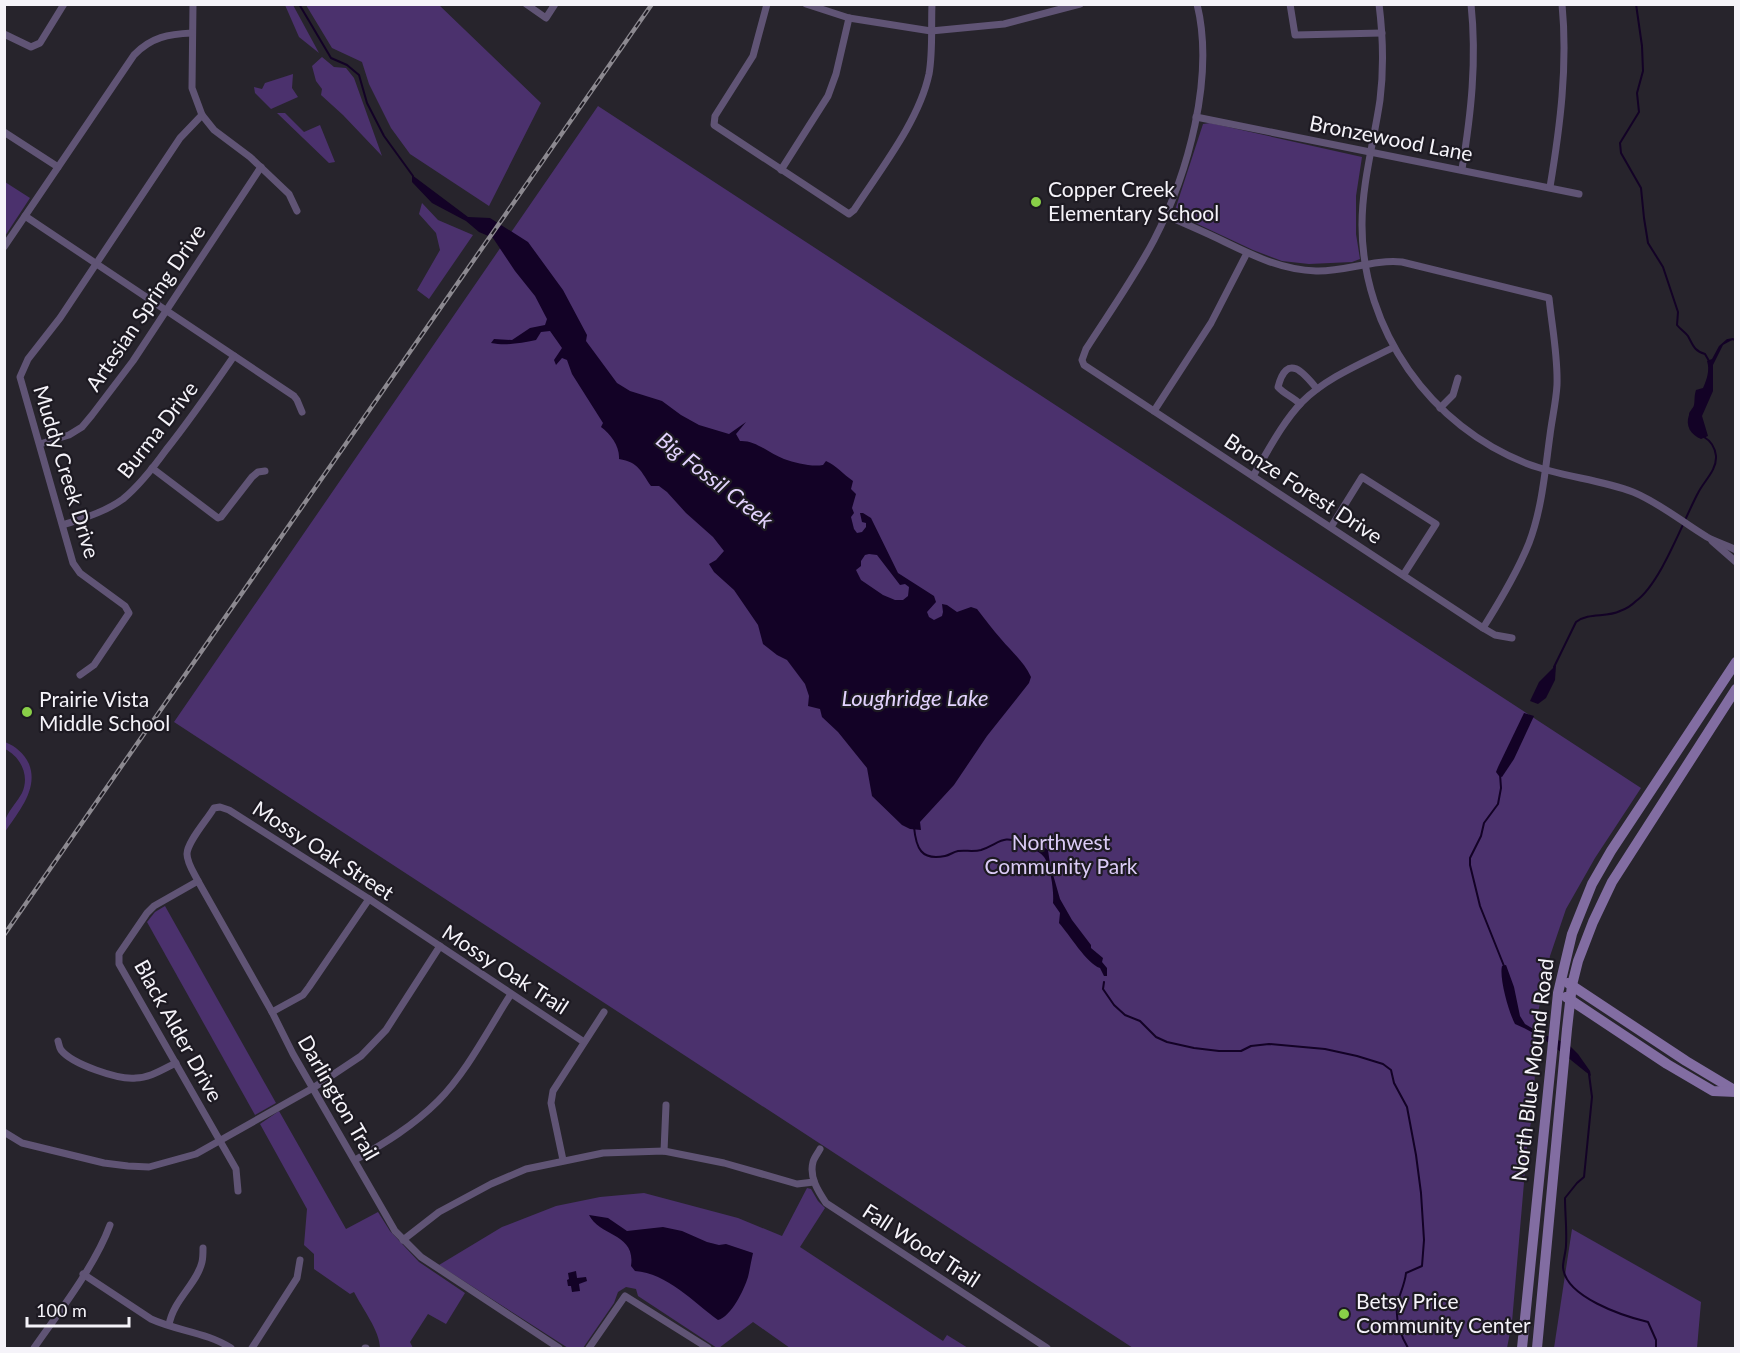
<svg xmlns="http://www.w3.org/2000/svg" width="1740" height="1353" font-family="Lato,sans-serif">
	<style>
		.green { fill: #4b316d }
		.water { fill: #130226; fill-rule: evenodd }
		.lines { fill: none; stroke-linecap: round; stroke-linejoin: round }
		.stream { stroke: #130226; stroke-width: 2 }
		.minor { stroke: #605475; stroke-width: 7 }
		.secondary { stroke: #826da2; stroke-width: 10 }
		.rail-casing { stroke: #8c8990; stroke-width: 4.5 }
		.rail { stroke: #1d1a22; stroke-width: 2; stroke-dasharray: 7; stroke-linecap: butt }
		.poi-dot { fill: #89cf48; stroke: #1d1a22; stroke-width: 2 }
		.labels { text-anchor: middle; stroke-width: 4.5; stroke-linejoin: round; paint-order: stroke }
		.street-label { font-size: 21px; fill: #f5f3f9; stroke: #1d1a22 }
		.poi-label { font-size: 21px; fill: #f5f3f9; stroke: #1d1a22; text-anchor: start }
		.park-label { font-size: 21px; fill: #dbcbf6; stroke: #1d1a22 }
		.water-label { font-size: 22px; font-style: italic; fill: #e3d3fe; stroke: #1d1a22 }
	</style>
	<rect width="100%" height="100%" fill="#27242c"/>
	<g class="green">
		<polygon points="285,5 293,5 319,53 299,37"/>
		<polygon points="306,5 439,5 541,103 489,206 410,154 391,128 369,84 362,62 332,48"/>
		<polygon points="322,57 334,67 346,68 354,78 382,156 343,115 321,95 322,89 316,81 312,66"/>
		<polygon points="293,74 292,88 298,97 271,109 255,93 254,87 262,89 265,83"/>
		<polygon points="598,106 1641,788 1595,858 1566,909 1550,956 1536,1022 1534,1109 1528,1136 1512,1322 1507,1348 1133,1348 174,722"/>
		<polygon points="277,113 285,113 304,132 320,125 335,162 329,163"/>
		<polygon points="1210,123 1362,157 1356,196 1356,234 1360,259 1352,262 1309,264 1282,261 1253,250 1174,213 1203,124"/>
		<polygon points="5,182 30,198 5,236"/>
		<polygon points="422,203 438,220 473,235 429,299 417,290 440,250 436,233 419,214"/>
		<path d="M5,742C15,746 24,753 29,764C39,789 18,812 5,832C4,827 4,822 6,818C10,809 17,802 22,793C30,776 21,757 5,749Z"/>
		<polygon points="165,906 276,1103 255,1115 147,922 155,912"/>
		<path d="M279,1111L346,1229L378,1212L390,1231L419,1262L465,1293L446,1324L428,1314L410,1342L413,1348H380C380,1331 362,1308 354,1292L350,1294L314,1269V1254L304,1245L307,1209L260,1124Z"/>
		<polygon points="807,1188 811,1189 818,1201 825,1208 800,1247 943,1341 947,1335 968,1348 790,1348 753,1322 719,1348 717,1348 638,1296 636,1289 626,1287 618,1292 614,1303 583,1348 568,1348 439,1265 502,1227 556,1206 600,1197 644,1193 738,1218 782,1236"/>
		<polygon points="1572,1229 1701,1302 1697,1348 1554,1348"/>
	</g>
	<g class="water">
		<path d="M412,175L468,217L490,218L528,242L563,290L587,335L586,341L617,383L630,391L662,401L681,415L699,425L729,434L746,422L736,434L740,441C756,440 770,454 784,459C796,463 811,467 823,465L826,461C837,466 843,474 853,481L851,489L856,494L852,508L854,513L851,517L854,529L857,533L862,532L866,527V523L862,522L860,513H863L871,518L898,573L934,596L936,602L927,612L929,617L934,620L942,616L943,612L942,604L947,605L957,612L971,607L977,609C985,619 993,630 1001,639C1012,652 1024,662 1031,677L1029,683L987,736L954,785L920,822L921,830L910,829L902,825L872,796L867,768L838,732L822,717L820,709L808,706L809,696L805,684L787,660L777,655L763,644L758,625L734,590L714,572L709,564L716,560L724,551L713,537L686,513L667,492L659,486H651C641,472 639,462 619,459C620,447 611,434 601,427L603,423L572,374L567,360L562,358L556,365L554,360L562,348L550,331L541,332L536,340C520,343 507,346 491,343L494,339L512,340L530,328L545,325L547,319L535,296L515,271L493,238L479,232L466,221L432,203L412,182ZM869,554L877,555L900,585L905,584L909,587L908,596L903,600H895L883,595L861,580L856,570L861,566V561L865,555Z"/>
		<path d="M1727,339L1732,340L1723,345L1713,365V391L1702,416L1708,436L1701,439C1691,435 1685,426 1689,415C1689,411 1693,409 1694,405C1695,400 1694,396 1696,390L1703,388C1707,379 1710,370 1707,361L1712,359L1719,346Z"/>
		<polygon points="1556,665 1555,680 1546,698 1538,704 1530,701 1539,682"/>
		<polygon points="1524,713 1534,716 1514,759 1502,777 1499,776 1496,772 1498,767"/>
		<path d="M1021,841L1041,845L1048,850L1050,864L1060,899L1072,920L1091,945V948L1103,958L1102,962L1107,968V976H1104L1100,968C1087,964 1069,934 1059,923L1060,913L1053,903C1054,893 1051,866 1044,857C1038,849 1027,849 1021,841Z"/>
		<path d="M1506,965L1514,987L1520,1016L1525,1024L1540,1033L1568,1044L1578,1054L1590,1071L1591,1076C1566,1057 1545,1036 1515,1024C1509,1013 1499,978 1502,966Z"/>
		<path d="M589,1215L608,1218L627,1231L663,1227L682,1231L707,1242L719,1245L726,1244L753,1253C751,1261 750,1269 748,1277C744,1290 731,1317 718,1320C693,1302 667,1273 635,1271L631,1266C636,1233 600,1237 589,1215Z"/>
		<polygon points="576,1271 577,1278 586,1277 587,1281 579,1284 580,1291 572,1292 571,1286 568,1286 567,1280 569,1279 568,1273"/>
	</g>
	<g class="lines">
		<g class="stream">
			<polyline points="299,4 331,58 347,65 359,75 367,103 384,136 413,176"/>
			<path d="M1636,4L1642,46L1643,71L1637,93L1639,112L1620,143L1621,153L1641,188L1644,218L1648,243L1663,267L1678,312L1677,325C1680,329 1685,332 1688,336C1693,345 1694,351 1705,354L1709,361"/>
			<polyline points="1728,340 1733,339 1736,341"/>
			<path d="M1554,667L1576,622C1589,612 1606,618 1620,611C1626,609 1632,605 1636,601C1661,583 1683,521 1698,493C1704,481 1717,470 1716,456C1715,447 1711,441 1704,437"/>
			<polyline points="1500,774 1501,788 1498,804 1484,823 1481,836 1470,858 1470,865 1480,906 1504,966"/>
			<path d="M914,827C916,848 921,861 945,856C950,855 953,852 958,851C965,850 974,852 981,850C1001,843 1001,834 1025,844"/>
			<path d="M1104,982L1103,989L1114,1005L1125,1015L1140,1021L1156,1037L1167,1042L1194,1048L1219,1051H1241L1251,1046L1269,1044L1325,1049L1357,1056L1383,1064L1391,1070L1394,1083L1407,1107L1416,1155L1421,1193L1424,1240L1422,1266L1406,1273C1405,1283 1401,1291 1398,1301C1394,1318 1400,1334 1408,1348"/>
			<path d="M1589,1074L1592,1097L1584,1177L1577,1183L1565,1198C1565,1214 1567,1229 1566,1245C1566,1252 1563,1260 1563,1267C1565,1297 1623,1316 1648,1322L1656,1340V1348"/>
		</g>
		<g class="minor">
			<polyline points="193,4 192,88 202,115 214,130 250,157 289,194 297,211"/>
			<polyline points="526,4 546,18 555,4"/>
			<path d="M767,4L753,56L715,116L714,125L849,214L854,210C880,170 919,121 929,74C933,52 931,27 932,4"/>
			<polyline points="806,4 849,18 931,31 1004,24 1080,4"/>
			<path d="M1197,4C1215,77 1188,174 1154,240C1134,278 1109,313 1086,349L1082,360L1084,365L1483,628L1495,635L1512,638"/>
			<polyline points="1290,4 1295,35 1382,33"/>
			<path d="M1379,4C1383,36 1384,68 1380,100C1374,141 1362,183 1362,225C1362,330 1431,427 1528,464C1562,477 1599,479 1633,492C1660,503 1682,522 1707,537C1716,542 1726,545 1736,550"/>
			<polyline points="4,34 31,47 40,43 64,4"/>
			<polyline points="1196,117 1579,194"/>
			<polyline points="4,132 58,167"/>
			<path d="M1462,169C1471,114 1477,61 1471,4"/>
			<polyline points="781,170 828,96 836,74 849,18"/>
			<path d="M1550,187C1560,127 1568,66 1562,4"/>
			<path d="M1166,215C1185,224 1205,232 1225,242C1254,256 1282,270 1316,271C1345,272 1373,259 1402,262L1549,298C1552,327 1558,356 1557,385C1556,402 1552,419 1550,435C1545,471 1542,509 1529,543C1517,573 1500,601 1483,628"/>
			<polyline points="25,216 294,396 297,400 302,412"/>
			<path d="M4,247L134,55C151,37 169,34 192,33"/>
			<path d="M1300,404C1293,397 1284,394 1278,387C1287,352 1304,373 1317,389"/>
			<polyline points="1440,408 1453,395 1458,378"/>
			<polyline points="1154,411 1211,323 1247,253"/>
			<polyline points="40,444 69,435 82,427 92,415 133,361 261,167"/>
			<polyline points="152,468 218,518 221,517 252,477 258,472 265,471"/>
			<path d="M1253,476C1268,451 1282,423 1302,402C1327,377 1363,363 1394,347"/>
			<path d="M63,525C84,518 105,512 123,499C140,485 153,468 166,450C190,420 212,388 234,356"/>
			<polyline points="1331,527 1362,477 1436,524 1404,574"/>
			<polyline points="1712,541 1736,562"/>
			<polyline points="80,675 94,665 129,613 125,606 80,573 73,563 20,377 28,359 60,318 180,138 202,115"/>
			<polyline points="198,881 154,906 147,913 119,954 119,964 236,1169 238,1191"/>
			<polyline points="272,1012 303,995 309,987 369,899"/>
			<path d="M58,1041C59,1044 59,1047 61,1050C72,1064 118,1080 136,1078C150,1078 163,1069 176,1063"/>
			<polyline points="4,1132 22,1143 104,1163 128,1166 149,1167 196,1154 313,1088 361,1056 386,1030 440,946"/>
			<path d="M820,1149C818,1153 814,1158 813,1162C809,1177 818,1191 826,1203L1047,1348"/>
			<polyline points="664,1151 666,1105"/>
			<path d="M355,1160C385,1143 413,1126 438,1101C467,1072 489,1028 511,994"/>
			<polyline points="563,1160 551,1103 553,1091 604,1012"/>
			<polyline points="403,1240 439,1212 491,1184 526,1169 603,1153 664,1151 724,1163 797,1184 814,1182"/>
			<path d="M83,1274L151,1319C177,1331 206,1332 231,1348"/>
			<path d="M169,1325C173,1300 197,1284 202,1262C203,1258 203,1253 203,1248"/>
			<path d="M34,1348C59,1312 95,1266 110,1225"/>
			<polyline points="252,1348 297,1278 300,1260"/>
			<polyline points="365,1348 366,1348"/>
			<path d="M559,1348L421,1257L395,1231L293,1054L272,1012L198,881C194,873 187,863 187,854C187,842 207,820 214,808L220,807L229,810L369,899L584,1042"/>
			<polyline points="589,1348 625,1296 708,1348"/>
		</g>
		<g class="secondary">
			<polyline points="1568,983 1686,1061 1736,1091"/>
			<polyline points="1566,997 1667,1064 1713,1091 1736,1092"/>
			<polyline points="1522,1348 1558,993 1572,934 1592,884 1611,851 1736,662"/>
			<polyline points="1537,1348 1567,1029 1572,985 1578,961 1593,922 1612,882 1736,689"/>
		</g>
		<defs>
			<polyline id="rail" points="4,935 652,4"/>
		</defs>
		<use href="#rail" class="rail-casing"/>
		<use href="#rail" class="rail"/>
	</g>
	<g class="poi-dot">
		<circle cx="1036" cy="202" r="6"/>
		<circle cx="27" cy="712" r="6"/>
		<circle cx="1344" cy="1314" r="6"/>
	</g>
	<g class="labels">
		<g class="street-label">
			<text transform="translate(1391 139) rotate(11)" y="7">Bronzewood Lane</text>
			<text transform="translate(146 308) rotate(-56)" y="7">Artesian Spring Drive</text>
			<text transform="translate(158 430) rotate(-52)" y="7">Burma Drive</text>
			<text transform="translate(66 472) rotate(73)" y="7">Muddy Creek Drive</text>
			<text transform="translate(1303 489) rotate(33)" y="7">Bronze Forest Drive</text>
			<text transform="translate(323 851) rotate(33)" y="7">Mossy Oak Street</text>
			<text transform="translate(505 970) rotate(33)" y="7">Mossy Oak Trail</text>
			<text transform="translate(178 1031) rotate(61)" y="7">Black Alder Drive</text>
			<text transform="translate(1533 1070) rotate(-83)" y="7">North Blue Mound Road</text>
			<text transform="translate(338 1098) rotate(60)" y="7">Darlington Trail</text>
			<text transform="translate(921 1246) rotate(33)" y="7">Fall Wood Trail</text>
		</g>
		<g class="poi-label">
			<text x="1048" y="197">Copper Creek<tspan x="1048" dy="24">Elementary School</tspan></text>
			<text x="39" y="707">Prairie Vista<tspan x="39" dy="24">Middle School</tspan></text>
			<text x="1356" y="1309">Betsy Price<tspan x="1356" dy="24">Community Center</tspan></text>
		</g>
		<g class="park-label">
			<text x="1061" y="850">Northwest<tspan x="1061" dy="24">Community Park</tspan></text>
		</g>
		<g class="water-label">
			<text transform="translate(715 480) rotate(38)" y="8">Big Fossil Creek</text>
			<text x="915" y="706">Loughridge Lake</text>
		</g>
	</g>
	<rect width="1740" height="1353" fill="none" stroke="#f5f3f9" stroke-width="12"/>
	<path d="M27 1317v9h102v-9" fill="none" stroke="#f5f3f9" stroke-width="3"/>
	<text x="36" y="1317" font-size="18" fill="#f5f3f9" stroke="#1d1a22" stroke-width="4.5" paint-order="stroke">100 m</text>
</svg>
